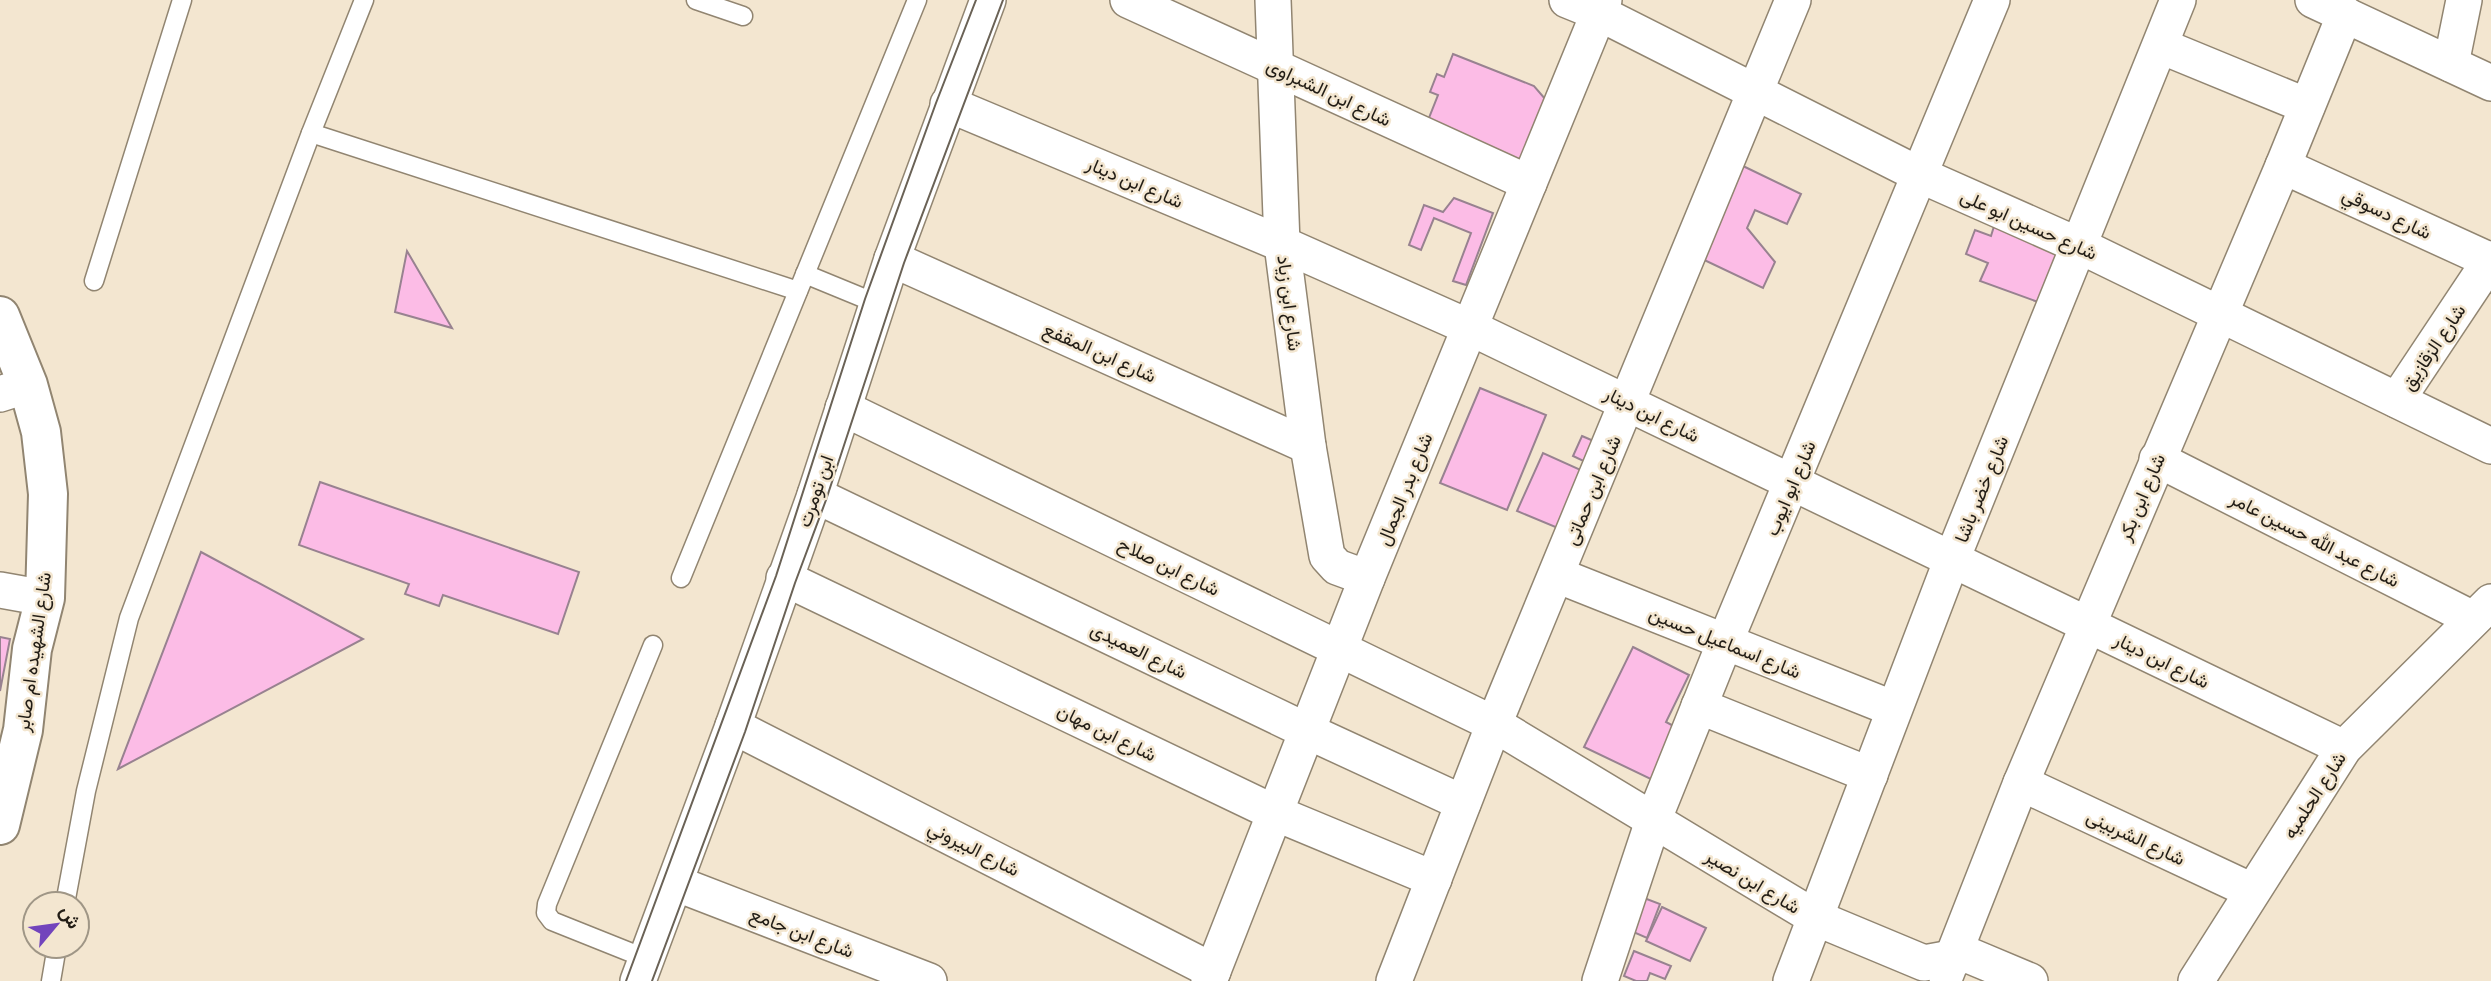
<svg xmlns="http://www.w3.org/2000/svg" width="2491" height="981" font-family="'PT Sans Narrow',Vazirmatn,sans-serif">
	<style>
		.building { fill: #fcbce6; stroke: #988290; stroke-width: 2 }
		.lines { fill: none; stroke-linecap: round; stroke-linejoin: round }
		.lane-casing { stroke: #918571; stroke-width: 21 }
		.street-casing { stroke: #918571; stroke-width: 38 }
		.secondary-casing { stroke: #918571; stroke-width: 42 }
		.lane { stroke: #fff; stroke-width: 18 }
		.street { stroke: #fff; stroke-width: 35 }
		.secondary { stroke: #fff; stroke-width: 38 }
		.tram { stroke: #6a6256; stroke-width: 2 }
		.labels { text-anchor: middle; stroke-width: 5; stroke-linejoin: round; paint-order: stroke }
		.street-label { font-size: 19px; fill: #221d16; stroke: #f3e6d0 }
	</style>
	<rect width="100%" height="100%" fill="#f3e6d0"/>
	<g class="building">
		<polygon points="1453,54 1534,86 1546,100 1522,165 1425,128 1438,95 1430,92 1437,74 1444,77"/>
		<polygon points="1743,166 1801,194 1787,224 1755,210 1747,228 1775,262 1763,288 1700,258"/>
		<polygon points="1454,198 1493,213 1466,285 1453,281 1471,233 1434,218 1421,250 1409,245 1424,205 1443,212"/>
		<polygon points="1995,223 2059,248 2038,302 1980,281 1988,263 1966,254 1975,230 1991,236"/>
		<polygon points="407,251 452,328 395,312"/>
		<polygon points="1480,388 1546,415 1507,510 1440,483"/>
		<polygon points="1582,436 1603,445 1565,531 1517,511 1543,453 1587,473 1590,464 1573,456"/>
		<polygon points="320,482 579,572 558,634 443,595 439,606 405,594 409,584 299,545"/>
		<polygon points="201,552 363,639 118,769"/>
		<polygon points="0,637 10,639 0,691"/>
		<polygon points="1633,647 1689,675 1666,722 1681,730 1648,795 1651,779 1584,747"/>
		<polygon points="1644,898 1660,904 1647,938 1631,931"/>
		<polygon points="1662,907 1706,928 1690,961 1646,941"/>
		<polygon points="1634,951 1671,966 1665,979 1650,973 1647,981 1636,981 1624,976"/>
	</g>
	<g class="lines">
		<defs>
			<g id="lane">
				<polyline points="696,0 743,16"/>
				<polyline points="311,133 798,291"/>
				<polyline points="805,274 878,304"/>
				<polyline points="94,281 182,0"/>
				<polyline points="681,578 917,0"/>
				<polyline points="65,904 86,791 129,618 311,133 364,0"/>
				<polyline points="647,959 552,921 546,913 547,904 653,645"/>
				<polyline points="51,981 57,946"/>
			</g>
			<g id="street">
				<polyline points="1128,0 1529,183"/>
				<polyline points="1273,0 1282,244 1308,446 1327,556 1337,567 1367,578"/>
				<polyline points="1567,0 1599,13 1920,175 2080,246 2491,446"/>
				<polyline points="2313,0 2491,83"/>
				<polyline points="2161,46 2307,106"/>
				<polyline points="2451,64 2464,0"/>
				<polyline points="948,104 1282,244 1471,328 2344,748"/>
				<polyline points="2283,166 2491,261"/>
				<polyline points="892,259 1308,446"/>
				<polyline points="0,394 28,385"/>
				<polyline points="2397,400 2491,259"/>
				<polyline points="843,408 1494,724 1816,918 1924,963 1968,955 2030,981"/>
				<polyline points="2157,459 2473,619"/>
				<polyline points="815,495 1307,731 1463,803"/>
				<polyline points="1557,575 1894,709"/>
				<polyline points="784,578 1275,813 1434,879"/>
				<polyline points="0,590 45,598"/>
				<polyline points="1699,706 1870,775"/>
				<polyline points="733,726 1213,971"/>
				<polyline points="2021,783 2252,891"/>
				<polyline points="675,883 929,981"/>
				<polyline points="1946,974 2021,783 2283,166 2345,14"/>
				<polyline points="638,981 733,726 815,495 892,259 988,0"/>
				<polyline points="1209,981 1367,578 1604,0"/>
				<polyline points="1394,981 1494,724 1793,0"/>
				<polyline points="1600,981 1653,821 1725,642 1992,0"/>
				<polyline points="1791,981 1952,559 2178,0"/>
				<polyline points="2196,981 2344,748 2491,602"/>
			</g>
			<polyline id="secondary" points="0,316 28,385 41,432 48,494 45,598 32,649 23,730 0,825"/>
		</defs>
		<use href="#lane" class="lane-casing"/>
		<use href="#street" class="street-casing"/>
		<use href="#secondary" class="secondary-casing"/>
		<use href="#lane" class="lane"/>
		<use href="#street" class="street"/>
		<use href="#secondary" class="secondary"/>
		<g class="tram">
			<polyline points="626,981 776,576 865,299 936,103 976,0"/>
			<polyline points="652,981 745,732 795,583 826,500 904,263 1003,0"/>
		</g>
	</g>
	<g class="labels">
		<g class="street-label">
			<text transform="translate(1329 92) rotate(25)" y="7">شارع ابن الشبراوى</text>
			<text transform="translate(1135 182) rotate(23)" y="7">شارع ابن دينار</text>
			<text transform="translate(2387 213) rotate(25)" y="7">شارع دسوقي</text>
			<text transform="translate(2029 224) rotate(24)" y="7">شارع حسين ابو على</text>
			<text transform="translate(1290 303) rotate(83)" y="7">شارع ابن زياد</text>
			<text transform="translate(2433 347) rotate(-56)" y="7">شارع الزقازيق</text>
			<text transform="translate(1100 352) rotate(24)" y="7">شارع ابن المقفع</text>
			<text transform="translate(1652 414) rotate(26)" y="7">شارع ابن دينار</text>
			<text transform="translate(1790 488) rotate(-67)" y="7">شارع ابو ايوب</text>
			<text transform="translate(1404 489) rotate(-68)" y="7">شارع بدر الجمال</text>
			<text transform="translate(1981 489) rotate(-68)" y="7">شارع خضر باشا</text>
			<text transform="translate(1592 490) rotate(-67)" y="7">شارع ابن حماتى</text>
			<text transform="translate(815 491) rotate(-71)" y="7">ابن تومرت</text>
			<text transform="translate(2141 497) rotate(-67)" y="7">شارع ابن بكر</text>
			<text transform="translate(2315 539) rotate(27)" y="7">شارع عبد الله حسين عامر</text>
			<text transform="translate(1169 566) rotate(26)" y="7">شارع ابن صلاح</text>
			<text transform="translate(1725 642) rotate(22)" y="7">شارع اسماعيل حسين</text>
			<text transform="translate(1139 650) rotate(26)" y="7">شارع العميدى</text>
			<text transform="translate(33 652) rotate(-82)" y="7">شارع الشهيده ام صابر</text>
			<text transform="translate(2162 660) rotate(26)" y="7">شارع ابن دينار</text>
			<text transform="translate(1107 732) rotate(26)" y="7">شارع ابن مهان</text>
			<text transform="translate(2314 795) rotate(-57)" y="7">شارع الحلميه</text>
			<text transform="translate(2136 837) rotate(25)" y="7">شارع الشربينى</text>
			<text transform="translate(974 848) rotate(27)" y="7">شارع البيروني</text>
			<text transform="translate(1753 881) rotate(31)" y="7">شارع ابن نصير</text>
			<text transform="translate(802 932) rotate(21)" y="7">شارع ابن جامع</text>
		</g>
	</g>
	<g transform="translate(56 925) rotate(61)"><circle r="33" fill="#f3e6d0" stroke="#9f9686" stroke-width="2"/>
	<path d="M0-5L12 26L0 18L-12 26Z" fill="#7244bc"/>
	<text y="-10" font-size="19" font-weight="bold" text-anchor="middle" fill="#221d16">ش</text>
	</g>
</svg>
